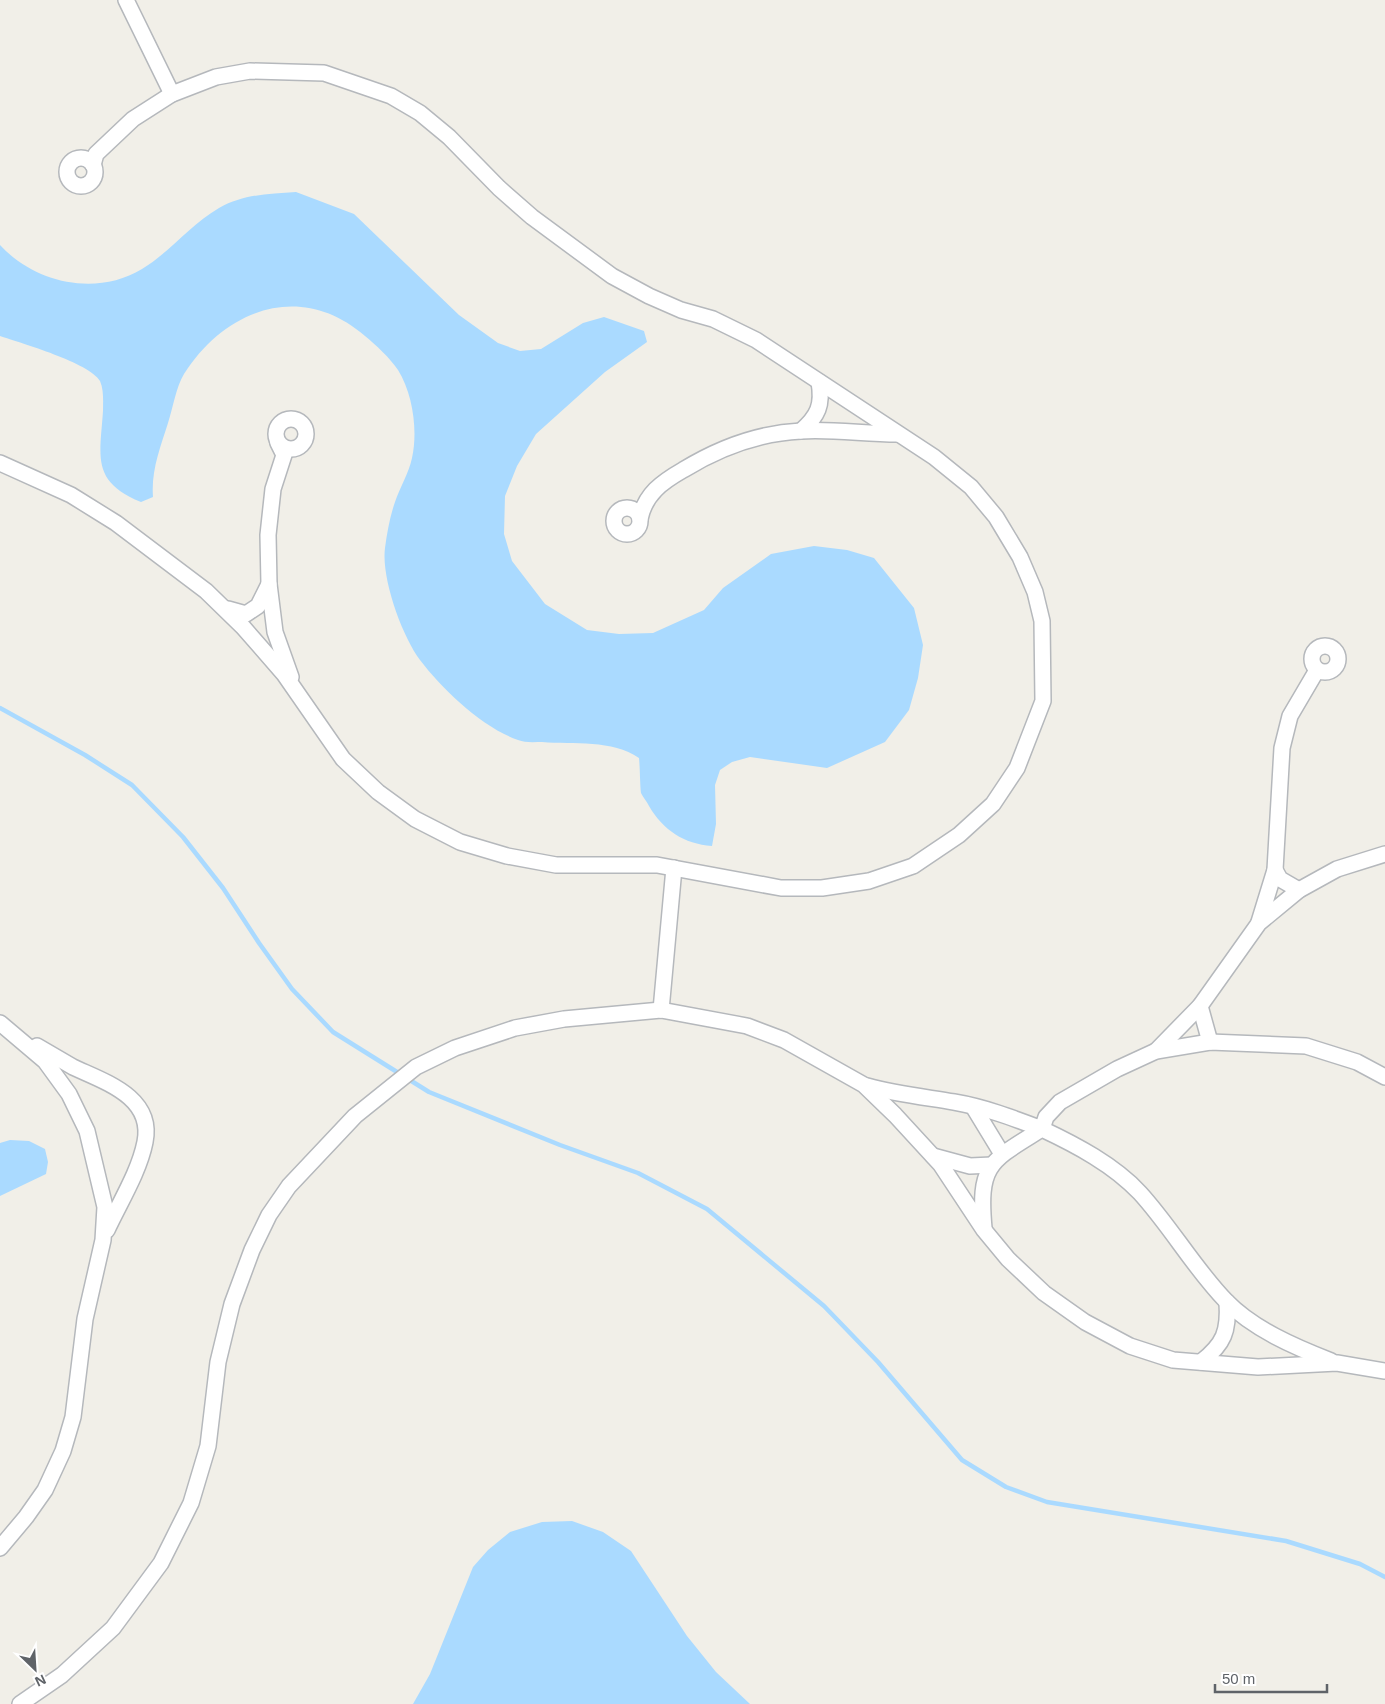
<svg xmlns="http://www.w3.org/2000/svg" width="1385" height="1704" font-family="Arial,sans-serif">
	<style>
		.water { fill: #aadaff }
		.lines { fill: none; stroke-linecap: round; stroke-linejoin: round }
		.stream { stroke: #aadaff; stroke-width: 4.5 }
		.street-casing { stroke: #b5b8bc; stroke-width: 18 }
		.street { stroke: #fff; stroke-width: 15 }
	</style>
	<rect width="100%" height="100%" fill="#f1efe8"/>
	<g class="water">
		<path d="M296,192L354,214L459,315L498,343L520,351L541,349L583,323L604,317L644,331L647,342L605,372L536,434L517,466L505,496L504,534L512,561L545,604L587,630L619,634L653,633L704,610L723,588L771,554L814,546L847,550L874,558L914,608L923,645L918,678L909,710L885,742L827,768L750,757L732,762L720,770L715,785L716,824L712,846C684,844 663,830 649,806C647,802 643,797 641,793C640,786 640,767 639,758C612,739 574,745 542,742C535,742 525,743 518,740C483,728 442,689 420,660C402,636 381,578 385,548C387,533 390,516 395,502C400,487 409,473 412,458C418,431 413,394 398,370C390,358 376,345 365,336C302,281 226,308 184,374C176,387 173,408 168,423C160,448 151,471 153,497L141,502C91,481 100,457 103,411C103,402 104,390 100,381C90,363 21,343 0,336V245C35,283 96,297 142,269C170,252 190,225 219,208C244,194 269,194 296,192Z"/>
		<polygon points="10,1140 29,1141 45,1149 48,1162 46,1174 0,1196 0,1143"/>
		<polygon points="572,1521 603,1532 631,1551 687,1636 716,1672 750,1704 413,1704 430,1674 473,1567 488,1550 510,1532 542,1522"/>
	</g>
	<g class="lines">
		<polyline class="stream" points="0,708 85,755 132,785 183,837 223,888 259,943 292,989 333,1032 429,1092 560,1145 638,1173 707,1209 824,1306 878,1362 962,1460 1006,1487 1047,1502 1286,1541 1360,1564 1385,1577"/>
		<defs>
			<g id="street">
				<polyline points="126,0 172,94"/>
				<circle cx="81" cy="172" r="14"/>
				<circle cx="291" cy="434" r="15"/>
				<path d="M801,431C818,416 823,405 819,382"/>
				<polyline points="278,443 284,455 273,489 268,535 269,584 275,632 291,677"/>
				<polyline points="0,463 71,495 116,523 206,591 243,627 284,674 343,759 378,792 415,819 460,842 507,856 556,865 657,865 781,888 822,888 869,881 913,866 959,835 993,804 1017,768 1043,701 1042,621 1035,592 1020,557 996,517 971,487 934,457 756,340 713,319 681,310 649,296 612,276 532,217 499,188 449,137 420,113 391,96 324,73 250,71 216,77 172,94 133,119 96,154 93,165"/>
				<circle cx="627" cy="521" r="13"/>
				<path d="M640,519C645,494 662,482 683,470C719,448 759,433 801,431C833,429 865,434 897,434"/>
				<polyline points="228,609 246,614 258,606 269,584"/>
				<circle cx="1325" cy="659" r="13"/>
				<polyline points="1275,870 1280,879 1299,890"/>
				<polyline points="1259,922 1275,870 1282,748 1290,716 1317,670"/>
				<polyline points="1200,1006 1210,1042"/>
				<polyline points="661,1010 674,868"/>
				<polyline points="0,1023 45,1061 69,1094 87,1131 105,1207 103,1240 85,1319 73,1417 63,1451 45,1490 26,1517 0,1548"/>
				<path d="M37,1046C49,1053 61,1060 73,1067C105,1082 154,1097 145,1142C139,1172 120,1202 107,1230"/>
				<polyline points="1156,1051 1200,1006 1259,923 1299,890 1337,869 1385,854"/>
				<path d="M867,1086C896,1094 924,1097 954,1102C984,1107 1013,1118 1042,1129L1046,1117L1060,1102L1117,1069L1156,1051L1210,1042L1306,1046L1357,1062L1385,1077"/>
				<polyline points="974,1108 1002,1154"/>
				<polyline points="933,1156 970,1166 992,1165"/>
				<path d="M984,1228C978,1163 991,1161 1042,1129C1076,1145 1114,1165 1140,1193C1171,1227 1194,1268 1226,1301C1253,1329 1295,1347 1331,1361"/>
				<path d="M1201,1362C1224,1344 1229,1331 1227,1302"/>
				<polyline points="20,1704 62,1675 113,1628 161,1563 191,1503 208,1446 218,1362 232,1304 252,1250 269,1215 289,1186 355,1116 416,1067 455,1048 515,1028 564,1019 661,1010 747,1026 784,1040 864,1085 895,1115 941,1165 984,1230 1008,1259 1044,1293 1085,1322 1130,1346 1173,1360 1258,1367 1337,1363 1385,1371"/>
			</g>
		</defs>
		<use href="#street" class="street-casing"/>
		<use href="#street" class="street"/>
	</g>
	<g transform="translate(35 1669) rotate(155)" stroke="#ffffff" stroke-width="4" paint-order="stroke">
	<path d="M0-4L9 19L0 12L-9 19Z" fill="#5f6368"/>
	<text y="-8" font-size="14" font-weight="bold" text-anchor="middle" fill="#5f6368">N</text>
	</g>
	<path d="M1215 1684v8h112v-8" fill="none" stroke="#5f6368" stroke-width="2.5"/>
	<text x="1222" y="1684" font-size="15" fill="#5f6368" stroke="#ffffff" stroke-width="4" paint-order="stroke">50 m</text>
</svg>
